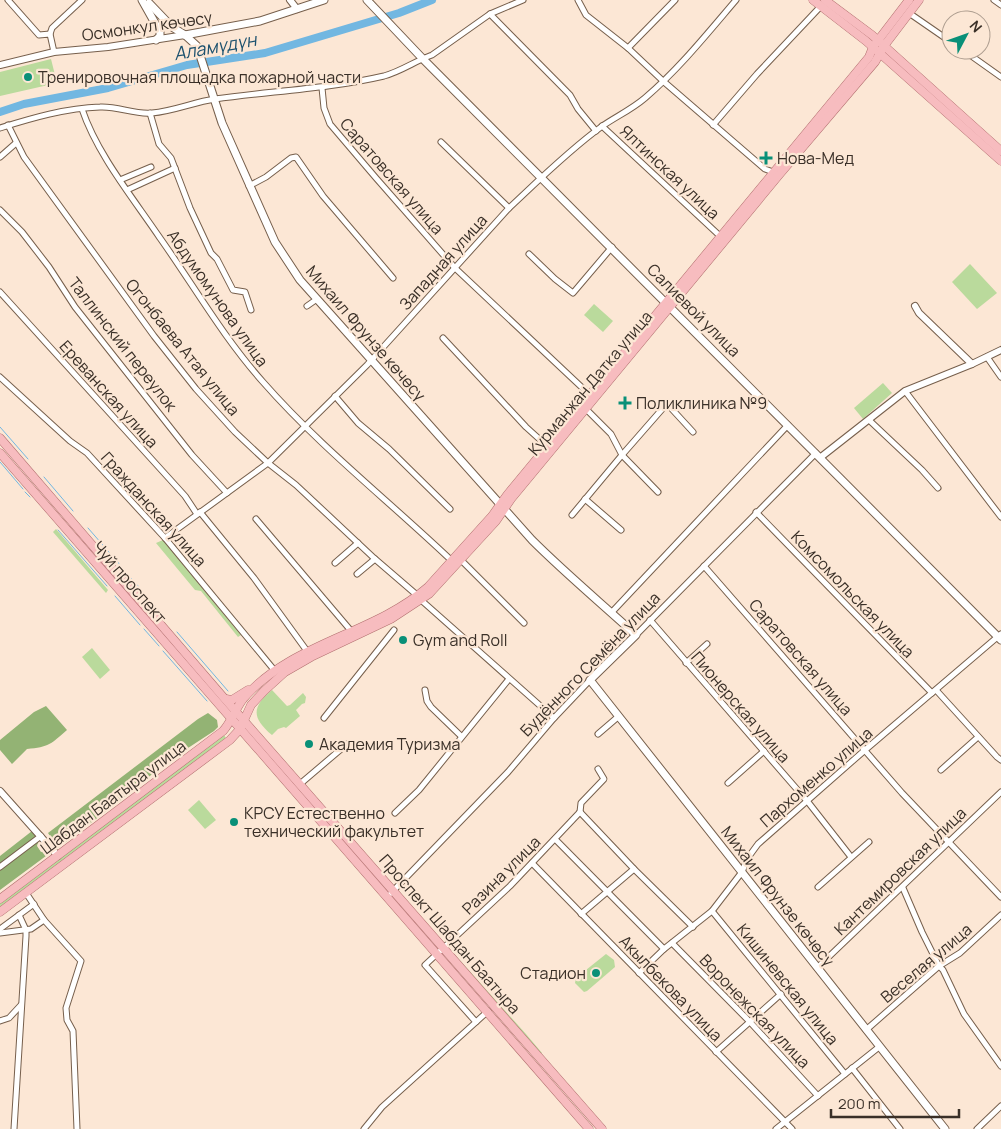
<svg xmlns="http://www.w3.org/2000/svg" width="1001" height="1129" font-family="Manrope,sans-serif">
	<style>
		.green { fill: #bada9c }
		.forest { fill: #93b374 }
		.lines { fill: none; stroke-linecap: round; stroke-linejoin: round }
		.stream { stroke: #72b7e1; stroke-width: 1 }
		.river { stroke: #72b7e1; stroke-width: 8 }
		.minor-casing { stroke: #765f4c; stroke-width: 7 }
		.tertiary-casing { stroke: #765f4c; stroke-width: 8 }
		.secondary-casing { stroke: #765f4c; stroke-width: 9 }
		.primary-casing { stroke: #b16e6e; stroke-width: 9 }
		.minor { stroke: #fff; stroke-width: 5 }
		.tertiary { stroke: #fff; stroke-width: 6 }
		.secondary { stroke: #fff; stroke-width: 7 }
		.primary { stroke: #f7bcbf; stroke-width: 8 }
		.poi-dot { fill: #099078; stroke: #fce7d5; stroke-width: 2 }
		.labels { text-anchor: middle; stroke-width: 4.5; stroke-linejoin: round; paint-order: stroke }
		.street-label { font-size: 16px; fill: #3a3028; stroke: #fce7d5 }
		.poi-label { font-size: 16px; fill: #3a3028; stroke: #fce7d5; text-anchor: start }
		.water-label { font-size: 18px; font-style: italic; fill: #1c516e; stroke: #fce7d5 }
	</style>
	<rect width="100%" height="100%" fill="#fce7d5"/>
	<g class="green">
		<polygon points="51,59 57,83 0,96 0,72"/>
		<polygon points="970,264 997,293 977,309 952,282"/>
		<polygon points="594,304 613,321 603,332 584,315"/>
		<polygon points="883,383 892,393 863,419 854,408"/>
		<polygon points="56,529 108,590 106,593 53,532"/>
		<polygon points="163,540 241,635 238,637 201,591 195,590 156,543"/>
		<polygon points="92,648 110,670 100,679 82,657"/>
		<path d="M272,690L287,706L290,705L303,693L306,697L305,703L302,704L296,710L300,716L286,728L284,727L278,729L272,735C251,717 252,707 272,690Z"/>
		<polygon points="224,735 226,738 0,907 0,902"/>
		<polygon points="199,800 216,820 205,829 188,810"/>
		<polygon points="449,948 526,1034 542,1053 540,1053"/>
		<polygon points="606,954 614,960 615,967 587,991 584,992 575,983 576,978"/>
	</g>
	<g class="forest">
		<path d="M46,706L67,730C51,744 49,747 27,749L12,764L0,750V740L34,712Z"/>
		<polygon points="208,713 217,720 218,727 214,731 162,765 139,786 58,848 48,833 198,719"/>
		<polygon points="32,831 39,840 37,846 41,852 49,850 50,853 0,890 0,856"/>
	</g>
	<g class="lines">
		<g class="stream">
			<polyline points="0,427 28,459"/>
			<polyline points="0,462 23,489"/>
			<polyline points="44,477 73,511"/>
			<polyline points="25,492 30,497"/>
			<polyline points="88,528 122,567"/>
			<polyline points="58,530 107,586"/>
			<polyline points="131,578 147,596"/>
			<polyline points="115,596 140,625"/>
			<polyline points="154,604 162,614"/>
			<polyline points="144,629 159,646"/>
			<polyline points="177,632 228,691"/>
			<polyline points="163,651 207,701"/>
		</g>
		<polyline class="river" points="0,112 24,104 108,88 187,65 265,53 399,13 432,0"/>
		<defs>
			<g id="minor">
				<polyline points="8,0 39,35 50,34 54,52"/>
				<polyline points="578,0 586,15 628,48 663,81 765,169 773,172"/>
				<polyline points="994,0 1001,5"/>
				<polyline points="909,13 951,42"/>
				<polyline points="490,14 570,95 578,109 596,131"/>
				<polyline points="50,34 52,28 82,0"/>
				<polyline points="628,48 675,0"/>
				<polyline points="963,50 1001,77"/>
				<polyline points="322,88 324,108 330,124 376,178 455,268 590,395"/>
				<path d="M82,109C97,154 133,198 160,238C194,286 223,337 263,382C320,447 389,501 452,561"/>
				<polyline points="150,113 159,144 171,158 190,208 211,253 217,259 233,290 245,292 251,310"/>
				<polyline points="8,125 24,157 154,336 196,389 235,432 268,463 296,485 375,559 418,596"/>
				<polyline points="713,125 757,74 821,6"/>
				<polyline points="602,126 720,236"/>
				<path d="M0,128C32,118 66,108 100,107C118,106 135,115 152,113C174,111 194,102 215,99C272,91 328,89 384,76C402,71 415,61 432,55L490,14L523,0"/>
				<polyline points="441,142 509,208"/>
				<polyline points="0,157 16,143"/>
				<polyline points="120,180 151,167"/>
				<polyline points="249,186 266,177 291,158 296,157 323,196 393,278"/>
				<polyline points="127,190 175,168"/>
				<polyline points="0,210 22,232 49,267 75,307 192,455 227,493"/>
				<polyline points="529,254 555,279 573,293 612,247"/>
				<polyline points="0,292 185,496 197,514"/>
				<polyline points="307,306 317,299"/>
				<polyline points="443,338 526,427 547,446"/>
				<polyline points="987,357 1001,377"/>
				<polyline points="0,377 70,441 87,453 165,538 275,671"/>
				<polyline points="905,391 1001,517"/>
				<polyline points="335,396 358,423 389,449 450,509"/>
				<polyline points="586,409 611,434 622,455 658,492"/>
				<polyline points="869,420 922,470 938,488"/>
				<polyline points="585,499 621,530"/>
				<polyline points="200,512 254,578 307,651"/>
				<polyline points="756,512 932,693"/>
				<polyline points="572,515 622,455 664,407 667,405 670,407 693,432"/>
				<polyline points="256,519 352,632"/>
				<path d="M165,538L268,463L367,365L509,208C538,181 568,151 601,127C615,117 631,110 645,98C679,69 707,34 736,0"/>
				<polyline points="461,560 524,623"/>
				<polyline points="335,563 358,543"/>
				<polyline points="704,566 902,793 1001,897"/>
				<polyline points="357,574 375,559"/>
				<polyline points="421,600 554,718"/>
				<polyline points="612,612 788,425"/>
				<polyline points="650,620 808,802 851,857"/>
				<polyline points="636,635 816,453"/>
				<polyline points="686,663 707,644"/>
				<polyline points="425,690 427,701 431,707 461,736"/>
				<polyline points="936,690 997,757 1001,760"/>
				<polyline points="324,718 394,630"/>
				<polyline points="598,734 619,716"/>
				<polyline points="941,770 978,737"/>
				<polyline points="728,783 764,751"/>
				<polyline points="300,784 347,744"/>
				<polyline points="580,812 634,869 693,927"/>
				<polyline points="580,812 581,803 604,779 598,769"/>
				<polyline points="395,813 419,790 509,679"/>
				<polyline points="555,839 664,949"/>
				<polyline points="532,863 792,1129"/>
				<polyline points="0,867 41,836"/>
				<polyline points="818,887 869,842"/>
				<polyline points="903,888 922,932 939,966 943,970 964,1014 1001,1066"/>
				<polyline points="26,893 44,920 81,961 66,1008 67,1020 73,1031 77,1129"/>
				<polyline points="391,893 508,772 554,718 590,680"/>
				<polyline points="712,911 845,1074"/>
				<polyline points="581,914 634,869"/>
				<polyline points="0,929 34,904"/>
				<polyline points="0,933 31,929 44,920"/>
				<polyline points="672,943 750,1022 818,1096"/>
				<polyline points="817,968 1001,792"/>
				<polyline points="639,973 664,949 712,911 742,872 747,859 758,844 865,750 1001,634"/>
				<polyline points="0,1021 9,1018 21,1005"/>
				<polyline points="476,1022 488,1011"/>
				<polyline points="866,1030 939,966 960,953 1001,915"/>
				<polyline points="716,1052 781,994"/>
				<polyline points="852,1068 900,1129"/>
				<polyline points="14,1129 26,936 26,930 19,915"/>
				<polyline points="364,1129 382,1107 476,1022 425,965 510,886 580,812"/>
				<polyline points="776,1129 879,1047"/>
				<polyline points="977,1129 1001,1106"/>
			</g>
			<g id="tertiary">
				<polyline points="290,0 297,9"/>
				<polyline points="0,65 54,52 108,47 185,35"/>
				<polyline points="915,306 919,313 972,364"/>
				<polyline points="821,457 905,391 972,364 1001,350"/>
				<polyline points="0,791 58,856"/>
			</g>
			<g id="secondary">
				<polyline points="142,0 160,32 160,36 156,40"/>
				<polyline points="367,0 422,58 1001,640"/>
				<path d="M149,3L172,27L185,35L197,46L222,123L275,242L300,280L317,299L532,540C565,573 601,603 636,635L590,680L945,1129"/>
				<polyline points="185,35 260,21 324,0"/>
			</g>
			<g id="primary">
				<polyline points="813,0 866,41 1001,161"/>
				<polyline points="825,0 872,35 1001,151"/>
				<polyline points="0,438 224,698 602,1129"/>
				<polyline points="0,453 589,1129"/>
				<polyline points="226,699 232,700 248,690"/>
				<path d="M0,899L223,731C231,722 236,708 243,699C292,642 373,635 428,587L492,516L507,495L869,57L873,47L909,0"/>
				<polyline points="0,912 230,740 240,729 251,705 264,691 285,672 311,657 391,619 429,594 496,521 511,499 779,175 875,62 884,46 919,0"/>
			</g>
		</defs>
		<use href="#minor" class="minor-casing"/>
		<use href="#tertiary" class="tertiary-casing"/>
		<use href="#secondary" class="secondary-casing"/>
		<use href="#primary" class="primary-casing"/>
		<use href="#minor" class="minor"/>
		<use href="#tertiary" class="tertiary"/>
		<use href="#secondary" class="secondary"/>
		<use href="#primary" class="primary"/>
	</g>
	<g class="poi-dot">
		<circle cx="28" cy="77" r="5"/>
		<path d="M763.5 150.5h5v5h5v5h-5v5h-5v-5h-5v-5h5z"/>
		<path d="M622.5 395.5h5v5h5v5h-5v5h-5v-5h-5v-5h5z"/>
		<circle cx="403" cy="640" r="5"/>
		<circle cx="309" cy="744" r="5"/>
		<circle cx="234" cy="822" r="5"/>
		<circle cx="596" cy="973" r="5"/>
	</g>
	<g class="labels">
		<g class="street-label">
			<text transform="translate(147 26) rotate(-8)" y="6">Осмонкул көчөсү</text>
			<text transform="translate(670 172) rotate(43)" y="6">Ялтинская улица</text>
			<text transform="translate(392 176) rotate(49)" y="6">Саратовская улица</text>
			<text transform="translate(443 262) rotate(-48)" y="6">Западная улица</text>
			<text transform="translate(218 298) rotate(55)" y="6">Абдумомунова улица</text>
			<text transform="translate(694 310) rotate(45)" y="6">Салиевой улица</text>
			<text transform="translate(366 333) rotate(49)" y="6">Михаил Фрунзе көчөсү</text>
			<text transform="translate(123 344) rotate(52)" y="6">Таллинский переулок</text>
			<text transform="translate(183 347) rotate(51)" y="6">Огонбаева Атая улица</text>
			<text transform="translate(590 383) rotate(-50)" y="6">Курманжан Датка улица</text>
			<text transform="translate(109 394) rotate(48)" y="6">Ереванская улица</text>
			<text transform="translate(154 509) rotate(48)" y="6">Гражданская улица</text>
			<text transform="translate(130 582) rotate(49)" y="6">Чуй проспект</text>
			<text transform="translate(853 594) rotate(46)" y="6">Комсомольская улица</text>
			<text transform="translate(801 657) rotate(49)" y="6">Саратовская улица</text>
			<text transform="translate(590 664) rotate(-46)" y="6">Будённого Семёна улица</text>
			<text transform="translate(741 707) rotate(49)" y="6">Пионерская улица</text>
			<text transform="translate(816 777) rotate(-41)" y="6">Пархоменко улица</text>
			<text transform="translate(113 797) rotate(-37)" y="6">Шабдан Баатыра улица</text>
			<text transform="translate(900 871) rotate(-44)" y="6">Кантемировская улица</text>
			<text transform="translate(501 875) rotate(-45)" y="6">Разина улица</text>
			<text transform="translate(778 896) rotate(52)" y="6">Михаил Фрунзе көчөсү</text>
			<text transform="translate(450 934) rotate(49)" y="6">Проспект Шабдан Баатыра</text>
			<text transform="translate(926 963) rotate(-40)" y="6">Веселая улица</text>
			<text transform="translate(788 984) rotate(51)" y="6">Кишиневская улица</text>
			<text transform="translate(671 988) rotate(46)" y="6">Акылбекова улица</text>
			<text transform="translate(755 1011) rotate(46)" y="6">Воронежская улица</text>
		</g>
		<g class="poi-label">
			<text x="38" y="83">Тренировочная площадка пожарной части</text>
			<text x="777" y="164">Нова-Мед</text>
			<text x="636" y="409">Поликлиника №9</text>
			<text x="413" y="646">Gym and Roll</text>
			<text x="319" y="750">Академия Туризма</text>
			<text x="244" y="819">КРСУ Естественно<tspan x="244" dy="18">технический факультет</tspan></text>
			<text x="586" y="979" text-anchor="end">Стадион</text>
		</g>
		<g class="water-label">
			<text transform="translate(215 47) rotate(-10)" y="6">Аламүдүн</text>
		</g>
	</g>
	<g transform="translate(966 35) rotate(49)"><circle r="24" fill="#fce7d5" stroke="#ae9e90"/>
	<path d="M0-4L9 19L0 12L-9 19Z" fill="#099078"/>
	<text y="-8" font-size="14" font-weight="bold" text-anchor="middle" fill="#3a3028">N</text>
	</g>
	<path d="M831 1109v8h128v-8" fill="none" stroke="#3a3028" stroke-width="2.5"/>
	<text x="838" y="1109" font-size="15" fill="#3a3028" stroke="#fce7d5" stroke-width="4" paint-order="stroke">200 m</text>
</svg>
